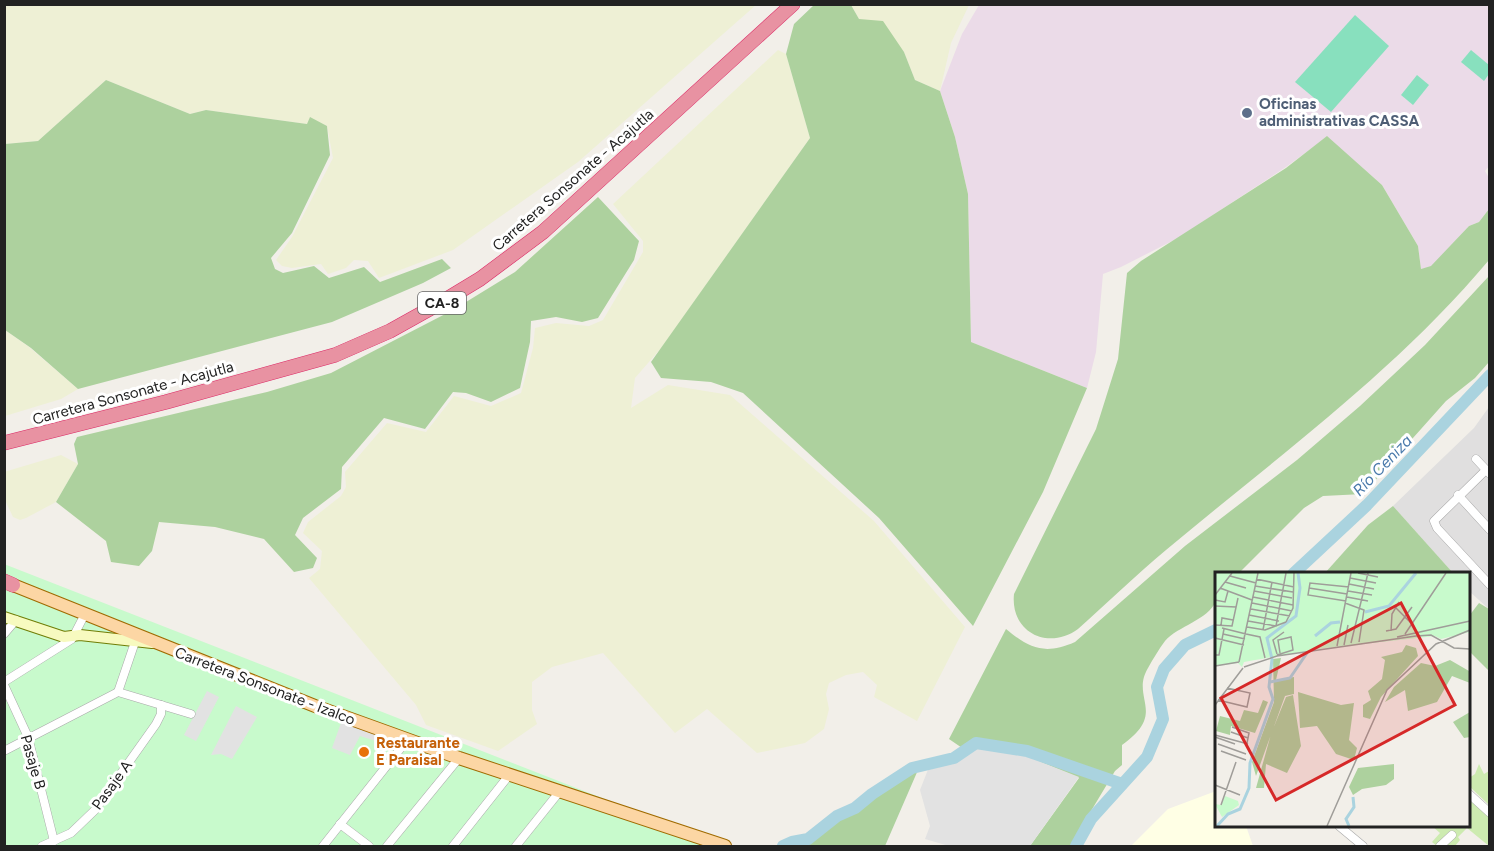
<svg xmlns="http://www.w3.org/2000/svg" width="1494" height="851" font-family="Figtree,sans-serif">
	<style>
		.residential { fill: #e0dfdf }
		.industrial { fill: #ebdbe8 }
		.education { fill: #ffffe5 }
		.farmland { fill: #eef0d5 }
		.grass { fill: #cdebb0 }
		.forest { fill: #add19e }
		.park { fill: #c8facc }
		.pitch { fill: #88e0be }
		.parking { fill: #e2e2e2 }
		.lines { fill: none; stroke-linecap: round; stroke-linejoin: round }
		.river { stroke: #aad3df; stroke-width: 12 }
		.street-casing { stroke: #a9a9a9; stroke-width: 9 }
		.secondary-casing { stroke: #707d05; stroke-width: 12 }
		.primary-casing { stroke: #a06b00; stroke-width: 14 }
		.highway-casing { stroke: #dc2a67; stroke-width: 15 }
		.street { stroke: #fff; stroke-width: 8 }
		.secondary { stroke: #f7fabf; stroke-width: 10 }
		.primary { stroke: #fcd6a4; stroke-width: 12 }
		.highway { stroke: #e892a2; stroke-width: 14 }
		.service-dot { fill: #5c6f8a; stroke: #fff; stroke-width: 2 }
		.food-dot { fill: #e8710a; stroke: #fff; stroke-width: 2 }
		.labels { text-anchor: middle; stroke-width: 6; stroke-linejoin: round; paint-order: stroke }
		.shield { fill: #fff; stroke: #646464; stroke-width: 1.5 }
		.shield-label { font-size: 14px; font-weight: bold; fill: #222 }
		.service-label { font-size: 15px; font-weight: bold; fill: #4e5e75; stroke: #fff; text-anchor: start }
		.street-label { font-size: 15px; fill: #222; stroke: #fff }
		.food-label { font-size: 15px; font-weight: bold; fill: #c56008; stroke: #fff; text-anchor: start }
		.water-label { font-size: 16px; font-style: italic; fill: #4a7aab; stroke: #fff }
		.inset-river { fill: none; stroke: #aad3df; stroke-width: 3 }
		.inset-road { fill: none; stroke: #9f9d99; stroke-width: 1.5 }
		.view { fill: #d62828; fill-opacity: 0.15; stroke: #d62828; stroke-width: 3 }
		.inset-edge { fill: none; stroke: #222; stroke-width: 3 }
	</style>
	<rect width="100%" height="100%" fill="#f2efe9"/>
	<polygon class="residential" points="1489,407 1489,609 1469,591 1468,574 1453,573 1393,506 1474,428"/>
	<polygon class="industrial" points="979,5 1489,5 1490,165 1485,171 1489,178 1489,209 1479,222 1469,226 1431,267 1421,269 1418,246 1382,185 1327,137 1286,167 1178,238 1121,267 1103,274 1096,352 1087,388 971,342 968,194 955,137 940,91 962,34"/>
	<polygon class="education" points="1216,791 1216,826 1246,826 1253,846 1131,846 1168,809"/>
	<g class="farmland">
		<polygon points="5,5 756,5 578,162 453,250 379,278 368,261 354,260 346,268 328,274 321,264 292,268 282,266 276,260 292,237 333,158 327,126 310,118 307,124 206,110 190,114 106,80 38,141 5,144"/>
		<polygon points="851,5 969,5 951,43 940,91 915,80 904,52 859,19"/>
		<polygon points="778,50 786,54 810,138 662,347 635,378 631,408 668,385 730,395 874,521 965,627 917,721 874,697 877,685 863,672 846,675 829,683 826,694 829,709 824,729 805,743 757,753 707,709 675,733 603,653 552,667 532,682 532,710 537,724 498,751 426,725 416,705 309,578 320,569 322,551 303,533 308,522 341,496 346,487 345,472 387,423 426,432 454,396 491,406 521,393 533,348 535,328 556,323 589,326 603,320 643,252 643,241 613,204"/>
		<polygon points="5,330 29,347 78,389 61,399 5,416"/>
		<polygon points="61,455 78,464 56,502 26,518 20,520 13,517 5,500 4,472"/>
	</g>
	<g class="grass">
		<polygon points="1479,764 1484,774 1489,771 1489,805 1469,786 1469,778 1475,774"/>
		<polygon points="1469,795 1489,815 1489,846 1467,828 1458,837 1460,840 1455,846 1437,846 1432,842 1440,833 1432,826 1468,826"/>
	</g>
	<g class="forest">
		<polygon points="814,5 851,5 859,19 883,21 904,52 915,80 940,91 955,137 968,194 971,342 1087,388 1043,492 973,626 879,518 743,393 711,382 661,378 651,362 810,138 786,54 794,24"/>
		<polygon points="106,80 190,114 206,110 307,124 310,117 327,126 330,155 292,233 271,258 275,269 283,273 314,266 329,278 364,267 380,282 442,259 451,268 423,283 332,322 78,389 31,348 5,330 5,144 38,141"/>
		<path d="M1327,136L1382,185L1418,246L1421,269L1431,266L1469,226L1479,222L1489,209V260C1395,372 1277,457 1166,550C1136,575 1107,603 1078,629C1048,651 1010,632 1014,594L1096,429L1118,359L1127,273L1141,261L1286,168Z"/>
		<polygon points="598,197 639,241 634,260 598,318 582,322 556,317 531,321 530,342 520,388 491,402 466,393 453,392 425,429 384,418 342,467 341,489 303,518 295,535 317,558 313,568 294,572 264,539 215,527 159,522 152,551 139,566 111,562 106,541 56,502 78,464 74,444 77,437 267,392 331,373 453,310 515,272"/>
		<path d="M1489,276V362L1475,378L1446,401L1363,494L1323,496L1304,508L1239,573L1216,574C1216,581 1219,594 1216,601C1208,620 1178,626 1165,641C1159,649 1153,659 1148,668C1130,698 1168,713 1122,745V765L1115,771L1070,846H1030L1079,778L1026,756L977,746L968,752L949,739L1006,629C1030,649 1045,655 1075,642L1185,546L1297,460L1360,406L1425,345Z"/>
		<polygon points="1393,506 1453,573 1325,573 1368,525"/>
		<polygon points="1479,603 1489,609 1489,671 1469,651 1469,616"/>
		<polygon points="918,770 885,846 790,846 809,841 838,818 856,809 872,795"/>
	</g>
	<polygon class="park" points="4,564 694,834 732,846 5,846"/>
	<g class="pitch">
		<polygon points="1355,15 1389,46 1331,112 1295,82"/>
		<polygon points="1471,50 1489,65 1489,74 1484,81 1461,62"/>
		<polygon points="1417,75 1429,85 1413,105 1401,95"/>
	</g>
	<g class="parking">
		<polygon points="207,691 219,697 196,741 184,735"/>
		<polygon points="236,706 257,717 232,759 221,754 211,755"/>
		<polygon points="342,720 387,737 382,743 360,736 350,755 332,748"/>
		<polygon points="977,746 1026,756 1079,777 1030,846 949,846 925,839 930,826 920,790 929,767 955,763"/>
	</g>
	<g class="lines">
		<g class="river">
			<polyline points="1293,574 1367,505 1490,375"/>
			<polyline points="783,846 792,842 808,839 837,816 855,808 872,794 912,768 954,758 976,743 1027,751 1122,784"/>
			<polyline points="1076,846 1091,819 1147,757 1163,719 1157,687 1164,669 1185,645 1216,630"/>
		</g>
		<defs>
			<g id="street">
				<polyline points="1476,459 1490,474"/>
				<polyline points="1486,470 1434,521 1437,528 1490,585"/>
				<polyline points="1458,495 1490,530"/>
				<polyline points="4,634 16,620"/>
				<polyline points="4,682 72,639 85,614"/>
				<polyline points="4,685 28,737 54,841"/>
				<polyline points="118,692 135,642"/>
				<polyline points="4,751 118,692 191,714"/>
				<polyline points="1468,793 1490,813"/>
				<polyline points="340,824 369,846"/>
				<polyline points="1339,826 1363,846"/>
				<polyline points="42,846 71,833 95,810 156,724 161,714 161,705"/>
				<polyline points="323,846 408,739"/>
				<polyline points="387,846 459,758"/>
				<polyline points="453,846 510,774"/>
				<polyline points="516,846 560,791"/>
				<polyline points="1440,846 1452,835"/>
			</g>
			<polyline id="secondary" points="4,617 64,637 80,635 152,643"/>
			<polyline id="primary" points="13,585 315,706 459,758 725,846"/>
			<g id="highway">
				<polyline points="4,443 166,402 335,355 390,331 442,302 480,279 543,232 793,4"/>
				<polyline points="4,581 13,585"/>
			</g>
		</defs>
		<use href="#street" class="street-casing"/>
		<use href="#secondary" class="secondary-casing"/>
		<use href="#primary" class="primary-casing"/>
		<use href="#highway" class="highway-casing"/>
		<use href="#street" class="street"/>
		<use href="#secondary" class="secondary"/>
		<use href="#primary" class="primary"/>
		<use href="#highway" class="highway"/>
	</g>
	<circle class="service-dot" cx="1247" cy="113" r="6"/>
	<circle class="food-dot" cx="364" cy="752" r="6"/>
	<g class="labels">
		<rect class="shield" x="418" y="292" width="48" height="22" rx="4.5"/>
		<g class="shield-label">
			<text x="442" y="308">CA-8</text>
		</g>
		<g class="service-label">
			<text x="1259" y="109">Oficinas<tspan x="1259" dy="17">administrativas CASSA</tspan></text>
		</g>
		<g class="street-label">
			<text transform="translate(573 180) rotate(-41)" y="5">Carretera Sonsonate - Acajutla</text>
			<text transform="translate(133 393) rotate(-15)" y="5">Carretera Sonsonate - Acajutla</text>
			<text transform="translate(265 686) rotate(21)" y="5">Carretera Sonsonate - Izalco</text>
			<text transform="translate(33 762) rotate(74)" y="5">Pasaje B</text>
			<text transform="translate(112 785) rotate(-54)" y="5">Pasaje A</text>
		</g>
		<g class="food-label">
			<text x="376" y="748">Restaurante<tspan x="376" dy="17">E Paraisal</tspan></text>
		</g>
		<g class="water-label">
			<text transform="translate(1382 465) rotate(-46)" y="6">Río Ceniza</text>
		</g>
	</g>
	<g transform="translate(1215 572)">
		<rect width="255" height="255" fill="#f2efe9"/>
		<path d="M191,73L201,76L203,84L166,125L155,147L148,145V133L156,128L153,119L167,107L170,88L166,85L187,80ZM66,86L61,108L79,105V122L70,124L41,204L37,190L59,130L58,87ZM255,87V111L237,104L222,130L193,139L190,118L170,130L179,115L206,91L220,94L235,88L254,99ZM83,120L126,133L139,131L134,168L142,176L139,188L121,182L102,154L85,156ZM78,123L86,174L72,201L51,192L49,216H41L56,162L71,125ZM48,128L53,130L40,161L16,154L15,163L1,159L5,144L25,149L29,138L43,141ZM255,140V165L249,166L238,150ZM179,192V207L171,213L147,217L138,223L134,215L143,196Z" fill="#add19e"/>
		<path d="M0,1H255V60L226,67L220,64L103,77L29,90L27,95L23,91L0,94ZM10,224L23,229L24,233L7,245L0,232L6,233Z" fill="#c8facc"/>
		<path class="inset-river" d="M150,40L174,34L201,1M100,64L116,51L125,50M55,110L75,106L92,81M2,254L13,242L25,237L34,216L35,191L58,127L54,115L57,87L52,66L81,44L85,16L83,1M134,254L131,247L139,235L138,225"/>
		<path class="inset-road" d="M143,1L163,5M15,4L41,11M135,6L161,11M41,7L79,15M10,10L31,16M134,12L159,17M40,14L78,20M5,16L37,28M94,16L132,22M39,19L77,26M133,19L157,23M0,23L17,1M38,25L78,33M132,25L153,29M0,28L10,30L13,19M131,29L93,23L95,11L134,15M37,31L77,39M130,31L149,38L144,70M0,34L21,35M180,35L196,51M36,37L75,44M34,43L64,49M33,49L61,54L71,1M71,50L78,36L79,1M0,53L17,54L23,26M6,53L7,46L18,48M32,55L50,58L71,50M7,56L31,62M48,58L57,10M171,59L181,57L197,35M176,59L177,42L184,30M8,62L30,67M31,62L45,65L50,86M190,62L231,1M201,64L216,63L239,76L255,77M182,65L255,49M0,66L29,73M136,71L153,1M129,73L133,53M122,74L136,1M62,82L58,68L69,60M0,83H4L9,57M62,83L78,78L76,65L63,68L65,81M24,90L43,1M0,94L24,90M29,95L62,84L201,64M3,128L32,135L35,121L12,116M0,133L28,96M17,155L34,161L32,171M16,160L33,166M0,163L33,172M0,165L20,172M3,172L31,182M6,179L31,188M0,213L25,223M6,233L21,190M112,254L172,118L221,72L255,58"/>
		<path class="view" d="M186,31L240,133L61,228L6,126Z"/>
		<rect width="255" height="255" class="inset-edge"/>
	</g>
	<rect width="1494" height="851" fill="none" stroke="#222222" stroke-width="12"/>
</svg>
